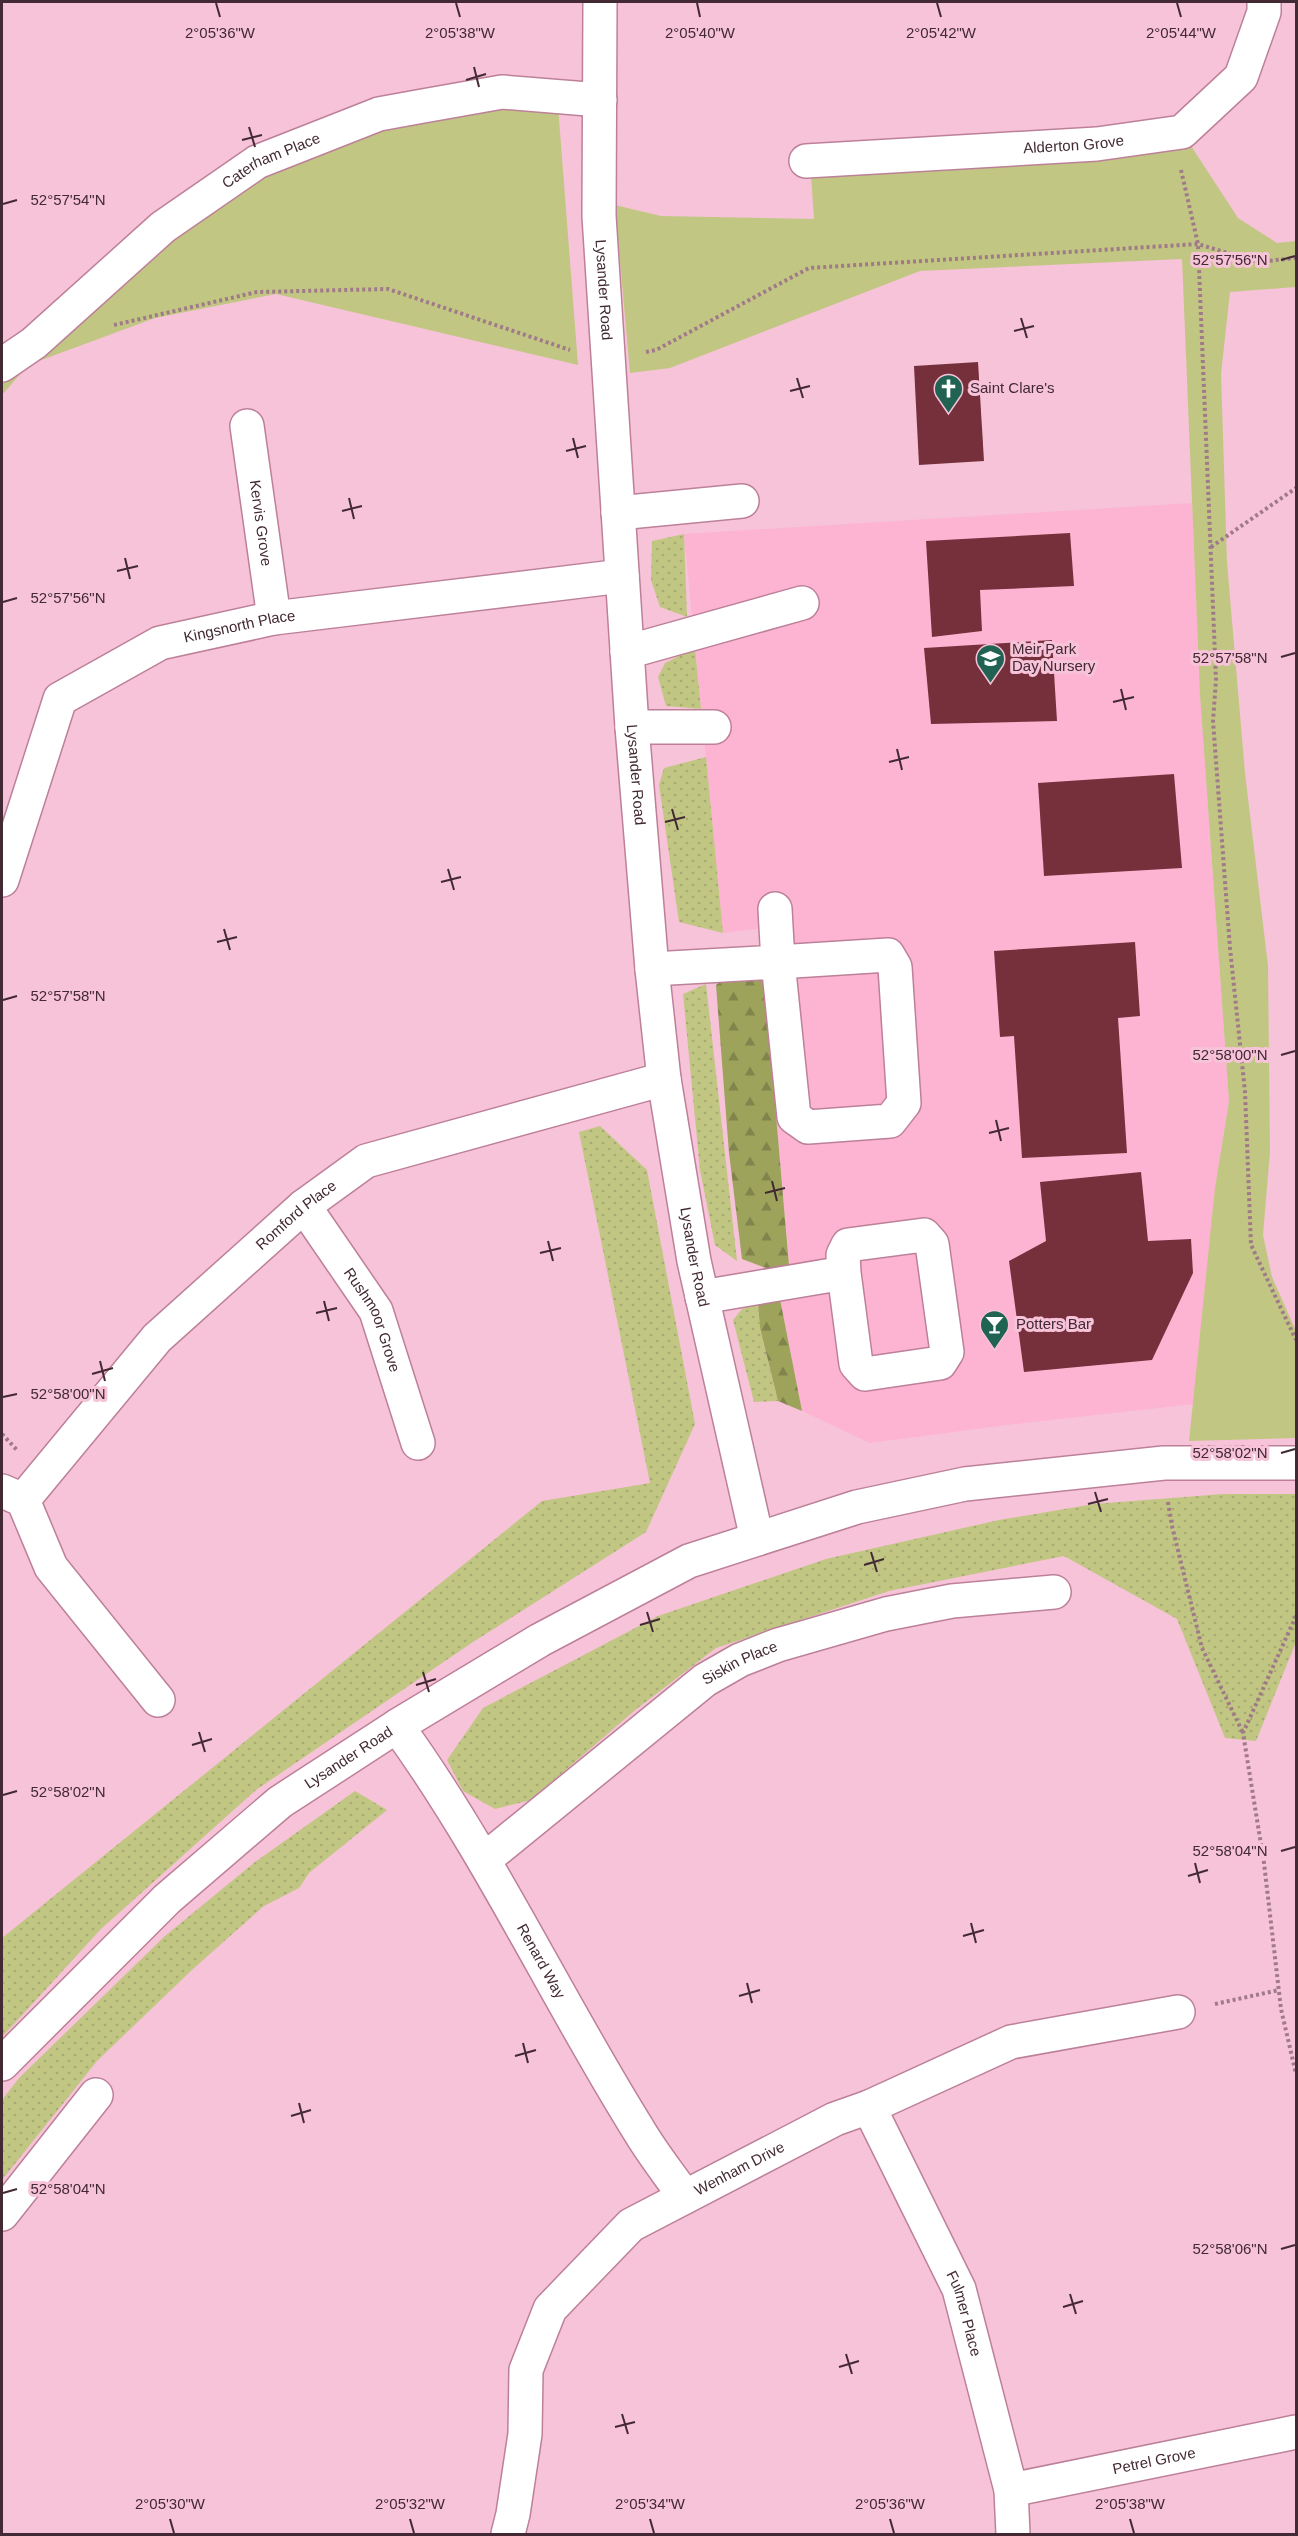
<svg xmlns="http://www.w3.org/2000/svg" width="1298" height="2536" font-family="Helvetica,sans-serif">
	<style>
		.built { fill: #fcb4d2 }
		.grass { fill: url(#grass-dots) }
		.forest { fill: url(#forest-firs) }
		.green { fill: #c1c783 }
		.building { fill: #75303b }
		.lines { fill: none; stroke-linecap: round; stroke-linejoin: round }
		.minor-casing { stroke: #bd8099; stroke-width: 36 }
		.path { stroke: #a17a89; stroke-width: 4; stroke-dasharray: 3 3; stroke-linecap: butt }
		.minor { stroke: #fff; stroke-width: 33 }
		.ticks { fill: none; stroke: #422933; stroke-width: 2 }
		.labels { text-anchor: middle; stroke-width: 6; stroke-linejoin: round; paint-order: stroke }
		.street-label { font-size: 15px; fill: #422933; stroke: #f7c3d8 }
		.poi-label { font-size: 15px; fill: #422933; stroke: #f7c3d8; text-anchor: start }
		.ticks-label { font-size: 15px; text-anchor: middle; fill: #422933; stroke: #f7c3d8; stroke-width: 6; stroke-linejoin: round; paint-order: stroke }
	</style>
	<defs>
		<pattern id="grass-dots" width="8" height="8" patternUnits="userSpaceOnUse" patternTransform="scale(1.5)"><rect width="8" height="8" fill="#c1c783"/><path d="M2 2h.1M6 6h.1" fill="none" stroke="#a7ab72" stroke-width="1.8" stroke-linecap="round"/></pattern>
		<pattern id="forest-firs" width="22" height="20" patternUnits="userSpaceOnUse" patternTransform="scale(1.5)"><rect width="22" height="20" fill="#9da35a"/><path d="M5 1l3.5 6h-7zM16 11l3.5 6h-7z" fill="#82854b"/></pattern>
	</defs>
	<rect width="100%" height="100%" fill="#f7c3d8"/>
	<polygon class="built" points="1192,503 1200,695 1229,1101 1220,1155 1194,1404 999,1426 870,1443 802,1411 779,1294 791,1282 760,933 771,927 723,933 684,534"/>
	<g class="grass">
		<polygon points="684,534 687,617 660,607 651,580 652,541"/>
		<polygon points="695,648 701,709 666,706 658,677 665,663"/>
		<polygon points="706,757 723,933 679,922 659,785 664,768"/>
		<polygon points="706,984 737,1261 715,1245 700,1170 683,994"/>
		<polygon points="600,1126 647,1170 695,1424 646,1532 470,1644 256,1790 101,1929 2,2037 2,1938 542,1501 650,1483 579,1132"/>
		<polygon points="758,1303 760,1328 778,1401 754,1402 733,1320 742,1309"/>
		<polygon points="1223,1494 1296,1494 1296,1642 1256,1741 1225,1738 1177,1619 1064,1556 889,1591 716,1648 634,1711 531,1800 495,1809 463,1791 447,1760 483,1708 658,1616 826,1559 999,1520 1094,1504"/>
		<polygon points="355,1791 387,1810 309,1873 299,1888 264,1906 193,1969 97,2061 2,2180 2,2100 19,2078 165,1936 255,1862"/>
	</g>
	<g class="forest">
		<polygon points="764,976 790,1277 742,1259 729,1153 716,985 721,981"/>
		<polygon points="779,1294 802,1411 778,1401 760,1328 758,1303"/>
	</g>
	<g class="green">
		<polygon points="503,102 558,106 578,365 276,294 155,318 28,365 2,395 2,376 261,171 381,123"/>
		<polygon points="1182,132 1238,218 1277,243 1296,241 1296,287 1230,292 1221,374 1227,562 1245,773 1268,966 1270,1152 1263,1235 1272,1277 1296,1331 1296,1438 1189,1441 1215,1188 1229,1101 1200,695 1182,259 920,271 670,368 630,373 615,205 661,216 814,219 810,160"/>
	</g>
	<g class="building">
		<polygon points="978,362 984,461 919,465 914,366"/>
		<polygon points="1070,533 1074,586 980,590 982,631 932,637 926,541"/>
		<polygon points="1052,640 1057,721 931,724 924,648"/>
		<polygon points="1174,774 1182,868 1044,876 1038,783"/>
		<polygon points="1135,942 1140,1016 1118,1018 1127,1153 1022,1158 1014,1036 1000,1037 994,951"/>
		<polygon points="1141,1172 1148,1241 1191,1239 1193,1273 1152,1360 1024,1372 1009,1261 1046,1241 1040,1182"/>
	</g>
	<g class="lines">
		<defs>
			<g id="minor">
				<path id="s1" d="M600,2L599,216L632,727L652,969L664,1079L694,1261L757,1539"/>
				<path id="s2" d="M806,161L1097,144L1182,132L1241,77L1264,12V2"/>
				<path id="s3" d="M2,365L34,343L163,227L257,162L379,114L423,106L502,92L600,100"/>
				<path id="s4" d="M247,426L274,618"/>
				<polyline points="618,513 742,501"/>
				<polyline points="627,652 802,603"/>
				<polyline points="632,727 714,727"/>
				<path id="s5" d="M2,880L60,699L160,643L274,618L622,576"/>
				<polyline points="652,969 778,962 794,1117 808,1127 890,1121 904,1103 895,967 888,955 778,962 775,909"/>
				<path id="s6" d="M304,1206L376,1311L418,1443"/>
				<polyline points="702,1297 844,1273 856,1364 865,1374 940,1363 947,1352 932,1244 924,1235 848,1245 843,1255 844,1273"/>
				<polyline points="2,1491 23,1500 51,1567 158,1700"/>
				<path id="s7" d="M23,1500L157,1338L304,1206L366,1161L664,1079"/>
				<path id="s8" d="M397,1726C489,1853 555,1996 638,2129C652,2153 669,2174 685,2197"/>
				<path id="s9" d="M484,1860L705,1680L740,1660L778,1645L886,1614L952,1601L1054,1592"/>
				<path id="s10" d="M2,2064L167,1899L280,1802L397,1726L540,1640L689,1561L857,1507L965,1484L1164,1463H1296"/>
				<path id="s11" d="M869,2107L959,2289L1011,2490L1013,2534"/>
				<polyline points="2,2214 96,2095"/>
				<path id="s12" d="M1011,2490L1296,2432"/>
				<path id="s13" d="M508,2534L513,2514L525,2434L526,2370L550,2309L631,2225L835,2119L869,2107L1011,2042L1178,2012"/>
			</g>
		</defs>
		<use href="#minor" class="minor-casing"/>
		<g class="path">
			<polyline points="1181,170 1198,244 1216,680 1213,721 1230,948 1245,1092 1251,1245 1296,1340"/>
			<polyline points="114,325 257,292 388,289 570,350"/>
			<polyline points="646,352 656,350 809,268 1198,244 1257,262 1296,258"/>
			<polyline points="1211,547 1296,488"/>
			<polyline points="2,1434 17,1450"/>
			<polyline points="1168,1502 1172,1526 1202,1648 1243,1733"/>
			<polyline points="1296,1616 1243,1733 1264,1863 1281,2009 1296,2074"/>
			<polyline points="1215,2004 1279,1990"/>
		</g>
		<use href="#minor" class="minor"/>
	</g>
	<path class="ticks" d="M216,3L220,17M456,3L460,17M697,3L700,17M937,3L941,17M1177,3L1181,17M474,67L479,87M466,80L486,74M249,127L255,147M242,140L262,135M3,204L17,200M1281,260L1295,256M1021,318L1027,338M1014,331L1034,326M797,378L803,398M790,391L810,386M573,438L578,458M566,451L586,446M349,498L354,519M342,511L362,506M125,558L130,579M117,571L138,566M3,602L17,598M1281,657L1295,653M1121,689L1126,710M1113,702L1134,697M897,749L902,770M889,762L909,757M672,809L678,830M665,822L685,817M448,869L454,890M441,882L461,877M224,929L230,950M217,942L237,937M3,1000L17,996M1281,1055L1295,1051M996,1120L1001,1141M989,1133L1009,1128M772,1181L777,1201M765,1193L785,1188M548,1241L553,1261M540,1253L561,1248M324,1301L329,1321M316,1313L337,1308M100,1361L105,1381M92,1374L113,1368M3,1397L17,1394M1281,1453L1295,1449M1095,1492L1101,1512M1088,1504L1108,1499M871,1552L877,1572M864,1565L884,1559M647,1612L653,1632M640,1625L660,1619M423,1672L429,1692M416,1685L436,1679M199,1732L205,1752M192,1745L212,1739M3,1795L17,1791M1281,1851L1295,1847M1195,1863L1200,1883M1188,1876L1208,1870M971,1923L976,1943M963,1936L984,1930M747,1983L752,2003M739,1996L760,1990M523,2043L528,2063M515,2056L536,2050M299,2103L304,2123M291,2116L311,2110M3,2193L17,2189M1281,2249L1295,2245M1070,2294L1076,2314M1063,2307L1083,2301M846,2354L852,2374M839,2367L859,2361M622,2414L628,2434M615,2427L635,2422M170,2519L174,2533M410,2519L414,2533M650,2519L654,2533M890,2519L894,2533M1130,2519L1134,2533"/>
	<defs>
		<symbol id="church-pin" viewBox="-11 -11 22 30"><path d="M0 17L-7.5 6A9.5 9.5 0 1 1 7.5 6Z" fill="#216352" stroke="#f7c3d8"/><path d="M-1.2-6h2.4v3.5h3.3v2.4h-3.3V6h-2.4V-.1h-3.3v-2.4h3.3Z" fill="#fff"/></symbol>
		<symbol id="school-pin" viewBox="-11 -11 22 30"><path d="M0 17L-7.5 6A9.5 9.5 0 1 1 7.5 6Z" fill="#216352" stroke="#f7c3d8"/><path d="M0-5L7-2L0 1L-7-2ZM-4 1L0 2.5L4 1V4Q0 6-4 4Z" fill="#fff"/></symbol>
		<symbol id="bar-pin" viewBox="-11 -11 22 30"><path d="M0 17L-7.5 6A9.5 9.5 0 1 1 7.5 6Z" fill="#216352" stroke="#f7c3d8"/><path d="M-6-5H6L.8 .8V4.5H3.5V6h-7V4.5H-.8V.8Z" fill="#fff"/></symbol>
	</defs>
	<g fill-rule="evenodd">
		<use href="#church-pin" x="932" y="372" width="33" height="45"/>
		<use href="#school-pin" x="974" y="642" width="33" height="45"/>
		<use href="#bar-pin" x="978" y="1308" width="33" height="45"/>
	</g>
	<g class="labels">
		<g class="street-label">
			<text dy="5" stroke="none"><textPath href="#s2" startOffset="268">Alderton Grove</textPath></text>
			<text dy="5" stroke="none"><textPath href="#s3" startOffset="340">Caterham Place</textPath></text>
			<text dy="5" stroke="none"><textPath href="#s1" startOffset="288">Lysander Road</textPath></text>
			<text dy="5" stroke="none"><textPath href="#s4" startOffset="98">Kervis Grove</textPath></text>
			<text dy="5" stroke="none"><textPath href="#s5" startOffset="386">Kingsnorth Place</textPath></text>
			<text dy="5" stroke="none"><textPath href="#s1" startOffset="774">Lysander Road</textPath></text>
			<text dy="5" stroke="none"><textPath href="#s7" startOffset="396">Romford Place</textPath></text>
			<text dy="5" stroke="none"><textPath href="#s1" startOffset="1260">Lysander Road</textPath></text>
			<text dy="5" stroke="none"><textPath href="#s6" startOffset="134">Rushmoor Grove</textPath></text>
			<text dy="5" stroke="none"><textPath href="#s9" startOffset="324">Siskin Place</textPath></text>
			<text dy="5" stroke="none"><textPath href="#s10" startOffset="464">Lysander Road</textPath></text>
			<text dy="5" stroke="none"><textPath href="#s8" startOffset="276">Renard Way</textPath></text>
			<text dy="5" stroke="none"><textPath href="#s13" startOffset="470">Wenham Drive</textPath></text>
			<text dy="5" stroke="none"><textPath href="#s11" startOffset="228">Fulmer Place</textPath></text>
			<text dy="5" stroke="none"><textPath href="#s12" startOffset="146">Petrel Grove</textPath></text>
		</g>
		<g class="poi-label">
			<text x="970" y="393">Saint Clare's</text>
			<text x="1012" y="654">Meir Park<tspan x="1012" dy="17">Day Nursery</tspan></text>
			<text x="1016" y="1329">Potters Bar</text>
		</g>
	</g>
	<g class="ticks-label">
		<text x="220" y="38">2°05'36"W</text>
		<text x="460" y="38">2°05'38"W</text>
		<text x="700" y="38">2°05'40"W</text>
		<text x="941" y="38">2°05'42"W</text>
		<text x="1181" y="38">2°05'44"W</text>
		<text x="68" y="205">52°57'54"N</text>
		<text x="1230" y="265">52°57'56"N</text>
		<text x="68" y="603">52°57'56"N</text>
		<text x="1230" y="663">52°57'58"N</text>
		<text x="68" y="1001">52°57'58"N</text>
		<text x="1230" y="1060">52°58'00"N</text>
		<text x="68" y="1399">52°58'00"N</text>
		<text x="1230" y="1458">52°58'02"N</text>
		<text x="68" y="1797">52°58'02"N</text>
		<text x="1230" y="1856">52°58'04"N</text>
		<text x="68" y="2194">52°58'04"N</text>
		<text x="1230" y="2254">52°58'06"N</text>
		<text x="170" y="2509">2°05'30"W</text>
		<text x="410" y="2509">2°05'32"W</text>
		<text x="650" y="2509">2°05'34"W</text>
		<text x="890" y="2509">2°05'36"W</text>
		<text x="1130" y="2509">2°05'38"W</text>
	</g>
	<rect width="1298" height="2536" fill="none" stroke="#422933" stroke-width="6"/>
</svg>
